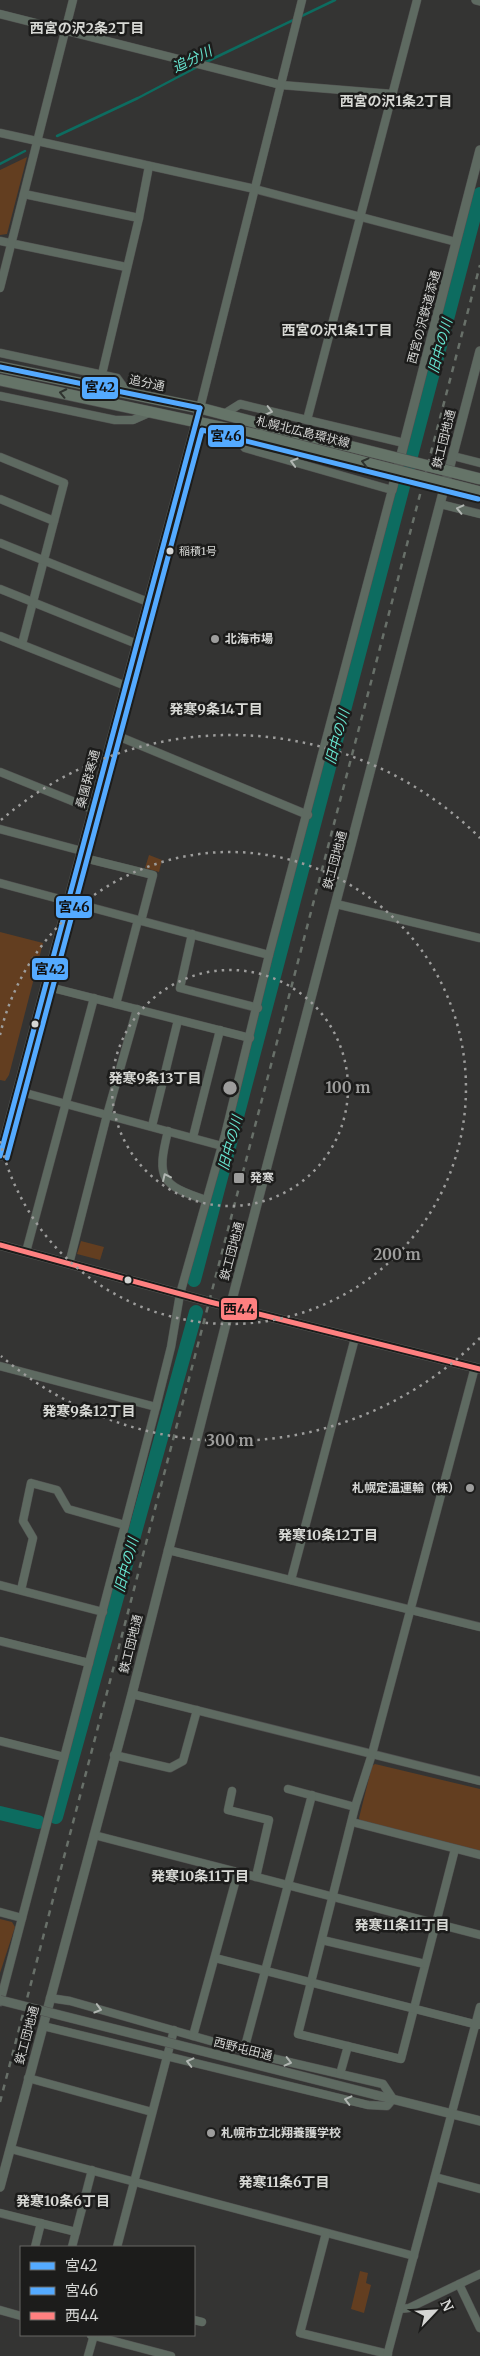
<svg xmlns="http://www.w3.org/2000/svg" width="480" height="2356" font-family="Merriweather,'Noto Sans JP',serif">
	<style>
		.green { fill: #633e20 }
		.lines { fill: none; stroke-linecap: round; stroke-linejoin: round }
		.stream { stroke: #0d6c60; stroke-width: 2.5 }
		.river { stroke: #0d6c60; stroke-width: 14 }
		.minor-casing { stroke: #515150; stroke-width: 9 }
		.tertiary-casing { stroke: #515150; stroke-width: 10 }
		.primary-casing { stroke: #515150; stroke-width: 12 }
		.minor { stroke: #5e6a61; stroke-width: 8 }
		.tertiary { stroke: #5e6a61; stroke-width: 9 }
		.primary { stroke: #657468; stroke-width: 11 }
		.rail { stroke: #687069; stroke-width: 2.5; stroke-dasharray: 6 6; stroke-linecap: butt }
		.tertiary-bridge-casing { stroke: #515150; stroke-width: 10; stroke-linecap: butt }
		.primary-bridge-casing { stroke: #515150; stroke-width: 12; stroke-linecap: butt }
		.tertiary-bridge { stroke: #5e6a61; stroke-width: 9 }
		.primary-bridge { stroke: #657468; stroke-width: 11 }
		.bus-1-casing { stroke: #1c1c1b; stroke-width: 9 }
		.bus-2-casing { stroke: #1c1c1b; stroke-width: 9 }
		.bus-3-casing { stroke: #1c1c1b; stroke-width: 9 }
		.bus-1 { stroke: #54aaff; stroke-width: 5 }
		.bus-2 { stroke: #54aaff; stroke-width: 5 }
		.bus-3 { stroke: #ff8080; stroke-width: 5 }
		.oneway { stroke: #2e322e }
		.oneway2 { stroke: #b1b6b2 }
		.ring { fill: none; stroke: #9d9d9c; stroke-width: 2.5; stroke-dasharray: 2.5 5 }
		.bus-dot { fill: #d5d6d4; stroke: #1c1c1b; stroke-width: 2 }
		.poi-dot { fill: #9d9d9c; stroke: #1c1c1b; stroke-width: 2 }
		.labels { text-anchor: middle; stroke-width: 5; stroke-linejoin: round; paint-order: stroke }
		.bus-label { font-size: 11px; fill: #d5d6d4; stroke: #1c1c1b; text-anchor: start }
		.street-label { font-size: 12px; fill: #d5d6d4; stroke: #1c1c1b }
		.poi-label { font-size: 12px; font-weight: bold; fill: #d5d6d4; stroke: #1c1c1b; text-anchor: start }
		.neighbourhood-label { font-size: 14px; font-weight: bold; fill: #d7d8d4; stroke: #1c1c1b }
		.water-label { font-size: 14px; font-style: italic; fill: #67e5d0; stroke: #1c1c1b }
		.centre { fill: #9d9d9c; stroke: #1c1c1b; stroke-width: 2.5 }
		.ring-label { font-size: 15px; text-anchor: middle; font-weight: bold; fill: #9d9d9c; stroke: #1c1c1b; stroke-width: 5; stroke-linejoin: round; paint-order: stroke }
		.line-badge { stroke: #1c1c1b; stroke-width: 2 }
		.pale-badge-label { font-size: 14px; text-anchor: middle; font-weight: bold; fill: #111 }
	</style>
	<rect width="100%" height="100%" fill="#343433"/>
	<g class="green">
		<polygon points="27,157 7,234 0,235 0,170"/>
		<polygon points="149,855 162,860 159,872 145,868"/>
		<polygon points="0,932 43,943 9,1075 5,1081 0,1080"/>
		<polygon points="81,1241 104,1247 100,1260 77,1254"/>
		<polygon points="375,1764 480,1789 480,1852 360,1821 359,1818 372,1766"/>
		<polygon points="0,1919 12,1922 15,1927 0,1973"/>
		<polygon points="360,2271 368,2273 366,2283 371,2285 364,2313 351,2309"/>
	</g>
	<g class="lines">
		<g class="stream">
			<polyline points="204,63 335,0"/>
			<polyline points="57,136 138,98 197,67"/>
			<polyline points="0,164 25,151"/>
		</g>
		<g class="river">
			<polyline points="194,1280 480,194"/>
			<polyline points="0,1813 38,1822"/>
			<polyline points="56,1817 196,1312"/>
		</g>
		<defs>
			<g id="minor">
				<polyline points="0,14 281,85 392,94"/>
				<polyline points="0,133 255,189 456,242"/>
				<polyline points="24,194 139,218"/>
				<polyline points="0,241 126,267"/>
				<polyline points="0,288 73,0"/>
				<polyline points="0,353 117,378 128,393"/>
				<polyline points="102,374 139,218 149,166"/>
				<polyline points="0,396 115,420 133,420 151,412"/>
				<polyline points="200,408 302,0"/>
				<polyline points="224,414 240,404 404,443"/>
				<polyline points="307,420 417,0"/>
				<polyline points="453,456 480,463"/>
				<polyline points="0,457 64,483 22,644"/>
				<polyline points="0,499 54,521"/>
				<polyline points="440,504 480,514"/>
				<polyline points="0,543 148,602"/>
				<polyline points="0,589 137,644"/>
				<polyline points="0,636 126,686"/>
				<polyline points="113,734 308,815"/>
				<polyline points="0,772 92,809"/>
				<polyline points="0,829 82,851"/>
				<polyline points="80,857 153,875 141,921"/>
				<polyline points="0,883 269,955"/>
				<polyline points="336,904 480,938"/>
				<polyline points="192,934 180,988 258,1008"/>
				<polyline points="45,986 250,1038"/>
				<polyline points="116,1004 138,920"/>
				<polyline points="18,1089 29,1094 222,1146"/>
				<polyline points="152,1126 178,1020"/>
				<path d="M168,1131C156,1179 161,1185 206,1200"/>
				<polyline points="193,1137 220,1030"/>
				<polyline points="26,1252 94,998"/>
				<polyline points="69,1264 107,1115 137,1009"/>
				<polyline points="0,1366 156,1407"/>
				<polyline points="168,1550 480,1627"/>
				<polyline points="291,1580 355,1338"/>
				<polyline points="0,1585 103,1612"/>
				<polyline points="21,1590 33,1538 23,1521 31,1483 57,1490 68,1509 125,1525"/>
				<polyline points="0,1641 89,1663"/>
				<polyline points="132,1694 480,1781"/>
				<polyline points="0,1741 64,1757"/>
				<polyline points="114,1755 170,1768 183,1761 197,1710"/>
				<polyline points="288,1789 355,1807"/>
				<polyline points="232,1791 228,1810 269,1820 256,1877"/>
				<polyline points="352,1822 480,1855"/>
				<polyline points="94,1835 480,1935"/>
				<polyline points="455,1849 401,2059 298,2034 355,1807 372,1754 475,1367"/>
				<polyline points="0,1912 22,1918"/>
				<polyline points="322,1940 425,1964"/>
				<polyline points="215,1958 478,2025"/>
				<polyline points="0,2002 156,1407 171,1347 180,1294 225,1135 269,955 392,490 245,448 229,428"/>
				<polyline points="43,2026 368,2105 387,2106 393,2099 383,2084 267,2057 70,2001 50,1998"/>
				<polyline points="193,2036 238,1872"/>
				<polyline points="244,2050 312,1795"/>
				<polyline points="340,2074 348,2046"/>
				<polyline points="28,2078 152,2112"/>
				<polyline points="11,2149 414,2256"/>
				<polyline points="435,2177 480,2189"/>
				<polyline points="0,2213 76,2232"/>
				<polyline points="326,2233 300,2333 388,2354"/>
				<polyline points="35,2247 41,2223"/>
				<polyline points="72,2247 92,2170"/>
				<polyline points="117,2247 174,2030"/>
				<polyline points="459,2284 480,2328"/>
				<polyline points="400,2309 409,2308 480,2274"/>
				<polyline points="0,2310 21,2316"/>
				<polyline points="194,2320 202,2322"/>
				<polyline points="91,2335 171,2356"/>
				<polyline points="88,2356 94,2335"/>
				<polyline points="387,2356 480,2007"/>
			</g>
			<g id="tertiary">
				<polyline points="476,0 480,1"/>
				<polyline points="392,490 480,150"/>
				<polyline points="0,1156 200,408"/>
				<polyline points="0,1245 210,1302 480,1369"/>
				<polyline points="376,2095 480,2121"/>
				<polyline points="0,2187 132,1694 233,1296 480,351"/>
			</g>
			<g id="primary">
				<polyline points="0,367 200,408 265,425"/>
				<polyline points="0,380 262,436"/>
			</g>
		</defs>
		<use href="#minor" class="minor-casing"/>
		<use href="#tertiary" class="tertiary-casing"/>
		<use href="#primary" class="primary-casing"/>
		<use href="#minor" class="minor"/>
		<use href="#tertiary" class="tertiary"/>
		<use href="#primary" class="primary"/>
		<polyline class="rail" points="0,2102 480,265"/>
		<defs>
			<polyline id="tertiary-bridge" points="0,2000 376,2095"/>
			<g id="primary-bridge">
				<polyline points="265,425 480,479"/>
				<polyline points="262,436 480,492"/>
			</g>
		</defs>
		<use href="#tertiary-bridge" class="tertiary-bridge-casing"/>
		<use href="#primary-bridge" class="primary-bridge-casing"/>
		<use href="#tertiary-bridge" class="tertiary-bridge"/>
		<use href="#primary-bridge" class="primary-bridge"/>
		<defs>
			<g id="bus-1">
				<polyline points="0,367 200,408"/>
				<polyline points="0,1156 200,408"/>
			</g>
			<polyline id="bus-2" points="7,1158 202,430 478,499"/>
			<polyline id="bus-3" points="0,1245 210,1302 480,1369"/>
		</defs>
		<use href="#bus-1" class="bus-1-casing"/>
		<use href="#bus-2" class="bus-2-casing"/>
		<use href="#bus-3" class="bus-3-casing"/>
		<use href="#bus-1" class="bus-1"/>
		<use href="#bus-2" class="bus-2"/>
		<use href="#bus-3" class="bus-3"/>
	</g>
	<defs><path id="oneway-chevron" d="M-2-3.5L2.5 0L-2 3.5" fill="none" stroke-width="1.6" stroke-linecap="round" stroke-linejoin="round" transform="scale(1.25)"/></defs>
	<g class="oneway">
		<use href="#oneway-chevron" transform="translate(63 393) rotate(-168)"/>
		<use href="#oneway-chevron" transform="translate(365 462) rotate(-166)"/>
	</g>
	<g class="oneway2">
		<use href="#oneway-chevron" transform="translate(269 411) rotate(14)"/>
		<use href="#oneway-chevron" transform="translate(294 462) rotate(-164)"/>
		<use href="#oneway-chevron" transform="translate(460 509) rotate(-167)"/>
		<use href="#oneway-chevron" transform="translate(166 1177) rotate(-115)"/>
		<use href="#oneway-chevron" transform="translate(98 2009) rotate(16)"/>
		<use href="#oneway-chevron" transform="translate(190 2062) rotate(-166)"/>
		<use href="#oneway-chevron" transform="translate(288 2062) rotate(14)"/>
		<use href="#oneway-chevron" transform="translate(348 2100) rotate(-166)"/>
	</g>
	<g class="ring">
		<circle cx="230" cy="1088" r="118"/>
		<path d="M0 1035A236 236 0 1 1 0 1141"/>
		<path d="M480 1338A353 353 0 0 1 1 1356M1 820A353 353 0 0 1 480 838"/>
	</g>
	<g class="bus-dot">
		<circle cx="170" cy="551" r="4.5"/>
		<circle cx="35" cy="1024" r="4.5"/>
		<circle cx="128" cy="1280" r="4.5"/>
	</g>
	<g class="poi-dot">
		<circle cx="215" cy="639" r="5"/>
		<rect x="233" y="1172" width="12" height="12" rx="2.5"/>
		<circle cx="470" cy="1488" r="5"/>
		<circle cx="211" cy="2133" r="5"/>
	</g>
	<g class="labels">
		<g class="bus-label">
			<text x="179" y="555">稲積1号</text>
		</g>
		<g class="street-label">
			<text transform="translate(424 317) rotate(-75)" y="4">西宮の沢鉄道添通</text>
			<text transform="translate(147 383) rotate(12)" y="4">追分通</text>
			<text transform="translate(303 432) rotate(14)" y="4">札幌北広島環状線</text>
			<text transform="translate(444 439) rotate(-76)" y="4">鉄工団地通</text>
			<text transform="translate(88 779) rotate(-75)" y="4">桑園発寒通</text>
			<text transform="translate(335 860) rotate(-75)" y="4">鉄工団地通</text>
			<text transform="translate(232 1251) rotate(-75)" y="4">鉄工団地通</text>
			<text transform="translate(131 1644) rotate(-76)" y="4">鉄工団地通</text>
			<text transform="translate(27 2035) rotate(-75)" y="4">鉄工団地通</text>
			<text transform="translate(243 2049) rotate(14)" y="4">西野屯田通</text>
		</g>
		<g class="poi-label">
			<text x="225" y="643">北海市場</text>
			<text x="250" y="1182">発寒</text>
			<text x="460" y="1492" text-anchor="end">札幌定温運輸（株）</text>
			<text x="221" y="2137">札幌市立北翔養護学校</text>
		</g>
		<g class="neighbourhood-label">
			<text x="87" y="33">西宮の沢2条2丁目</text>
			<text x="396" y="106">西宮の沢1条2丁目</text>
			<text x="337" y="335">西宮の沢1条1丁目</text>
			<text x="216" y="714">発寒9条14丁目</text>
			<text x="155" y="1083">発寒9条13丁目</text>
			<text x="89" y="1416">発寒9条12丁目</text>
			<text x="328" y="1540">発寒10条12丁目</text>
			<text x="200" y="1881">発寒10条11丁目</text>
			<text x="402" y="1930">発寒11条11丁目</text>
			<text x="284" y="2187">発寒11条6丁目</text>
			<text x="63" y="2206">発寒10条6丁目</text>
		</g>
		<g class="water-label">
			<text transform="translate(192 59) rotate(-26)" y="5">追分川</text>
			<text transform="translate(440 346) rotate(-75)" y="5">旧中の川</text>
			<text transform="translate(337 737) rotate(-75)" y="5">旧中の川</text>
			<text transform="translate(230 1143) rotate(-75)" y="5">旧中の川</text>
			<text transform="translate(126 1565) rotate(-75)" y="5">旧中の川</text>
		</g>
	</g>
	<circle cx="230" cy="1088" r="8" class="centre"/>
	<g class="ring-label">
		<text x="348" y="1093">100 m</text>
		<text x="397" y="1260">200 m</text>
		<text x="230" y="1446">300 m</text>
	</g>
	<g class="line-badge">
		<rect x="81" y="376" width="38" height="24" rx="5" fill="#54aaff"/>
		<rect x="207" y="424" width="38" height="24" rx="5" fill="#54aaff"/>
		<rect x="55" y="895" width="38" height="24" rx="5" fill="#54aaff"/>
		<rect x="31" y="957" width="38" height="24" rx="5" fill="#54aaff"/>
		<rect x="220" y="1297" width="38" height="24" rx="5" fill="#ff8080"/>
	</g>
	<g class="pale-badge-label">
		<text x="100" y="392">宮42</text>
		<text x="226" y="441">宮46</text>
		<text x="74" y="912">宮46</text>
		<text x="50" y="974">宮42</text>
		<text x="239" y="1314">西44</text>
	</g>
	<rect x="20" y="2246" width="175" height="90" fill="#1c1c1b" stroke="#666665"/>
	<rect x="30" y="2262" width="25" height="8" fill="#54aaff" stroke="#666665"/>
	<text x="65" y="2271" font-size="15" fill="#d5d6d4">宮42</text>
	<rect x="30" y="2287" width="25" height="8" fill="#54aaff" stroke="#666665"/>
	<text x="65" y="2296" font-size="15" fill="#d5d6d4">宮46</text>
	<rect x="30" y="2312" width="25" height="8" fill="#ff8080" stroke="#666665"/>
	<text x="65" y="2321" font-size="15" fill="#d5d6d4">西44</text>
	<g transform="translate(435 2311) rotate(65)" stroke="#1c1c1b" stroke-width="4" paint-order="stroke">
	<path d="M0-4L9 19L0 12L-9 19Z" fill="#d5d6d4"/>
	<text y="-8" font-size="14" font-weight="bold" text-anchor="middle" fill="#d5d6d4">N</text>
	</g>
</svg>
